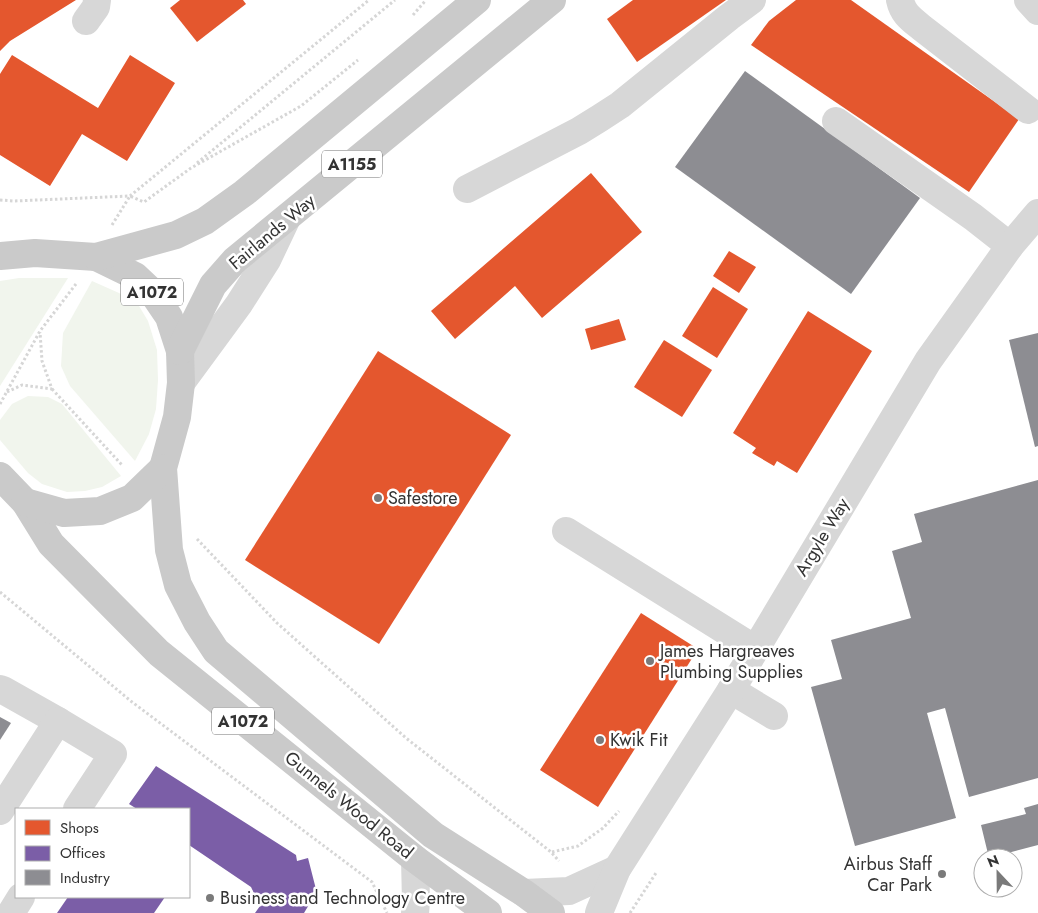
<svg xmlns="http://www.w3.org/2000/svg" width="1038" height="913" font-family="Jost,sans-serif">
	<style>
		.green { fill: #f1f5ed }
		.shops { fill: #e4572e }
		.offices { fill: #7b5ea7 }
		.industry { fill: #8d8d92 }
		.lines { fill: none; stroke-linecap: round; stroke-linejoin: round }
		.path { stroke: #d6d6d6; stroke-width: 3; stroke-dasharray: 2.5 2.5; stroke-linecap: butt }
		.minor { stroke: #d7d7d7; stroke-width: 28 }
		.major { stroke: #cacaca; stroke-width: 28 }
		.poi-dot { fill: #7a7a7a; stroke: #fff; stroke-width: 2 }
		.labels { text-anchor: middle; stroke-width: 5; stroke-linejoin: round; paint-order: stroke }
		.shield { fill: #fff; stroke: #707070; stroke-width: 1 }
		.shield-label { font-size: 16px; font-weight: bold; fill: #333 }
		.street-label { font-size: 18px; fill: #333; stroke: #fff }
		.poi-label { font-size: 18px; fill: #333; stroke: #fff; text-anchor: start }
	</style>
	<rect width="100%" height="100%" fill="#fff"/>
	<g class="green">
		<polygon points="19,278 68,278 0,386 0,281"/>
		<polygon points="92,281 119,293 139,306 148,321 157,350 158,380 156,409 149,434 135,461 70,386 61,366 63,333"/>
		<polygon points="28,396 48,397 62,404 121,476 102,487 85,491 67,492 42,484 28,473 0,440 0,420 12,404"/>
	</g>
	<g class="shops">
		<polygon points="0,0 76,0 10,41 0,51"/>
		<polygon points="180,0 243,0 246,4 197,42 170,8"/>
		<polygon points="633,0 726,0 637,62 607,19"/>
		<polygon points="796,0 851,0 1019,119 969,192 751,45 769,21"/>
		<polygon points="12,55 98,108 130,55 175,83 127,161 82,134 50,186 0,155 0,74"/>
		<polygon points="591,173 642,232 542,318 515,286 455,339 431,311"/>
		<polygon points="729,251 756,267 739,293 713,276"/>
		<polygon points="713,287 748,309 717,358 682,336"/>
		<polygon points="808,311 872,351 797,473 777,461 774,466 752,453 756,448 733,433"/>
		<polygon points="619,319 626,340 591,350 585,329"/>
		<polygon points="664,340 712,370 682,417 634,387"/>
		<polygon points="378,351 511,435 379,644 245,560"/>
		<polygon points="641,613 698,649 598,807 540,770"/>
	</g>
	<g class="offices">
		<polygon points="156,766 296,855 297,861 308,858 319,901 310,903 304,913 255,913 260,906 251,887 189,845 189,809 137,809 129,804"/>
		<polygon points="68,897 165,897 154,913 57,913"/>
	</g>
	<g class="industry">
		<polygon points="745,71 920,198 851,294 675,167"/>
		<polygon points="1038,333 1038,446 1035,447 1009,340"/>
		<polygon points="1038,480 1038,778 969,797 945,708 927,713 956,818 855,846 811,687 842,679 831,640 911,618 892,551 922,542 914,514"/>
		<polygon points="0,717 11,723 0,740"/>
		<polygon points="1038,804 1038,845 989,858 981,825 1026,814 1024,808"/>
	</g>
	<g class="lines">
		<g class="path">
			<polyline points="413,15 426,0"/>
			<polyline points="197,163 395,0"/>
			<polyline points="0,200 14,201 130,196 369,0"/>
			<polyline points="112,225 130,196 144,202 191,168 301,106 358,60"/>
			<polyline points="52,389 122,465"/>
			<polyline points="7,392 22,385 52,389 42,361 40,332"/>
			<polyline points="0,404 40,331 76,284"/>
			<polyline points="197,539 277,623 406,738 551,852 559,861"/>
			<polyline points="0,592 132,702 372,882 387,913"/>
			<polyline points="552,852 578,846 603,828 619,811"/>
			<polyline points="630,913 656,873"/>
		</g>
		<g class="minor">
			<path d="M900,0C903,14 911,19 922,28L1028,110"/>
			<polyline points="1028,0 1038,11"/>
			<polyline points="86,21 96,7 97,0"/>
			<polyline points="836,121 973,217 1010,246"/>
			<polyline points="467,189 579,131 600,118 620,105 729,17 752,0"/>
			<polyline points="181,383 239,304 267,260 286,220"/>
			<polyline points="566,531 755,649"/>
			<polyline points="0,689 3,690 58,721"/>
			<polyline points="731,690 774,716"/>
			<polyline points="0,811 58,721 113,754 77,809"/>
			<polyline points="524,893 569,891 617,869"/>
			<polyline points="11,913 21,897"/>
			<polyline points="415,913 416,902 415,859"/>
			<polyline points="599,913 600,910 617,869 731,690 928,361 1010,246 1038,213"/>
		</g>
		<g class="major">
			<polyline points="0,256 35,253 96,257 135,276 152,292 169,317 180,351 181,383 177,417 163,468 169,550 178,585 197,622 216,651 433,835 524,893 551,913"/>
			<polyline points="96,257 176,235 205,221 244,193 477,0"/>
			<polyline points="180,351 213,285 235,260 552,0"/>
			<polyline points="0,476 25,502 51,544 159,653 415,859 488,913"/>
			<polyline points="25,502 64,513 100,511 132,498 163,468"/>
		</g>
	</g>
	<g class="poi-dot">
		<circle cx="378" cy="498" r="5"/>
		<circle cx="650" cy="661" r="5"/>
		<circle cx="600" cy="740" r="5"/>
		<circle cx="942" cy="874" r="5"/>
		<circle cx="210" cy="898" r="5"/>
	</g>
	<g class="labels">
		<g class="shield">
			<rect x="322" y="150.5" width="60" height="27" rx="4"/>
			<rect x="121" y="278.5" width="62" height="27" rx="4"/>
			<rect x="212" y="707.5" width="62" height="27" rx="4"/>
		</g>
		<g class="shield-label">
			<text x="352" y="170">A1155</text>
			<text x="152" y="298">A1072</text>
			<text x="243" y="727">A1072</text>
		</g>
		<g class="street-label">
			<text transform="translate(272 232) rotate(-40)" y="6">Fairlands Way</text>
			<text transform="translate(822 537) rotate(-59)" y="6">Argyle Way</text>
			<text transform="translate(349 805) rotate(39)" y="6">Gunnels Wood Road</text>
		</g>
		<g class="poi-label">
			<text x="388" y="504">Safestore</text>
			<text x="660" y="657">James Hargreaves<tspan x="660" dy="21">Plumbing Supplies</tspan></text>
			<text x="610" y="746">Kwik Fit</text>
			<text x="932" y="870" text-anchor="end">Airbus Staff<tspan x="932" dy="21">Car Park</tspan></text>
			<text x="220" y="904">Business and Technology Centre</text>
		</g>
	</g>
	<rect x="15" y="808" width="175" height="90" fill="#ffffff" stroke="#adadad"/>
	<rect x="25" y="820" width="25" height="15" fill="#e4572e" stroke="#adadad"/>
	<text x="60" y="833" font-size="15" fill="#333333">Shops</text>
	<rect x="25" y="846" width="25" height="15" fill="#7b5ea7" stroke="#adadad"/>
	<text x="60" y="858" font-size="15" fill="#333333">Offices</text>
	<rect x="25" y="870" width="25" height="15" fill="#8d8d92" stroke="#adadad"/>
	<text x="60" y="883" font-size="15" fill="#333333">Industry</text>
	<g transform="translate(998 873) rotate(338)"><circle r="24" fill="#ffffff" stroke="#adadad"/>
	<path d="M0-4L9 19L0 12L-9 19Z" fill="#7a7a7a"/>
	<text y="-8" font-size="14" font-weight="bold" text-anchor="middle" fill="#333333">N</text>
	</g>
</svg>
